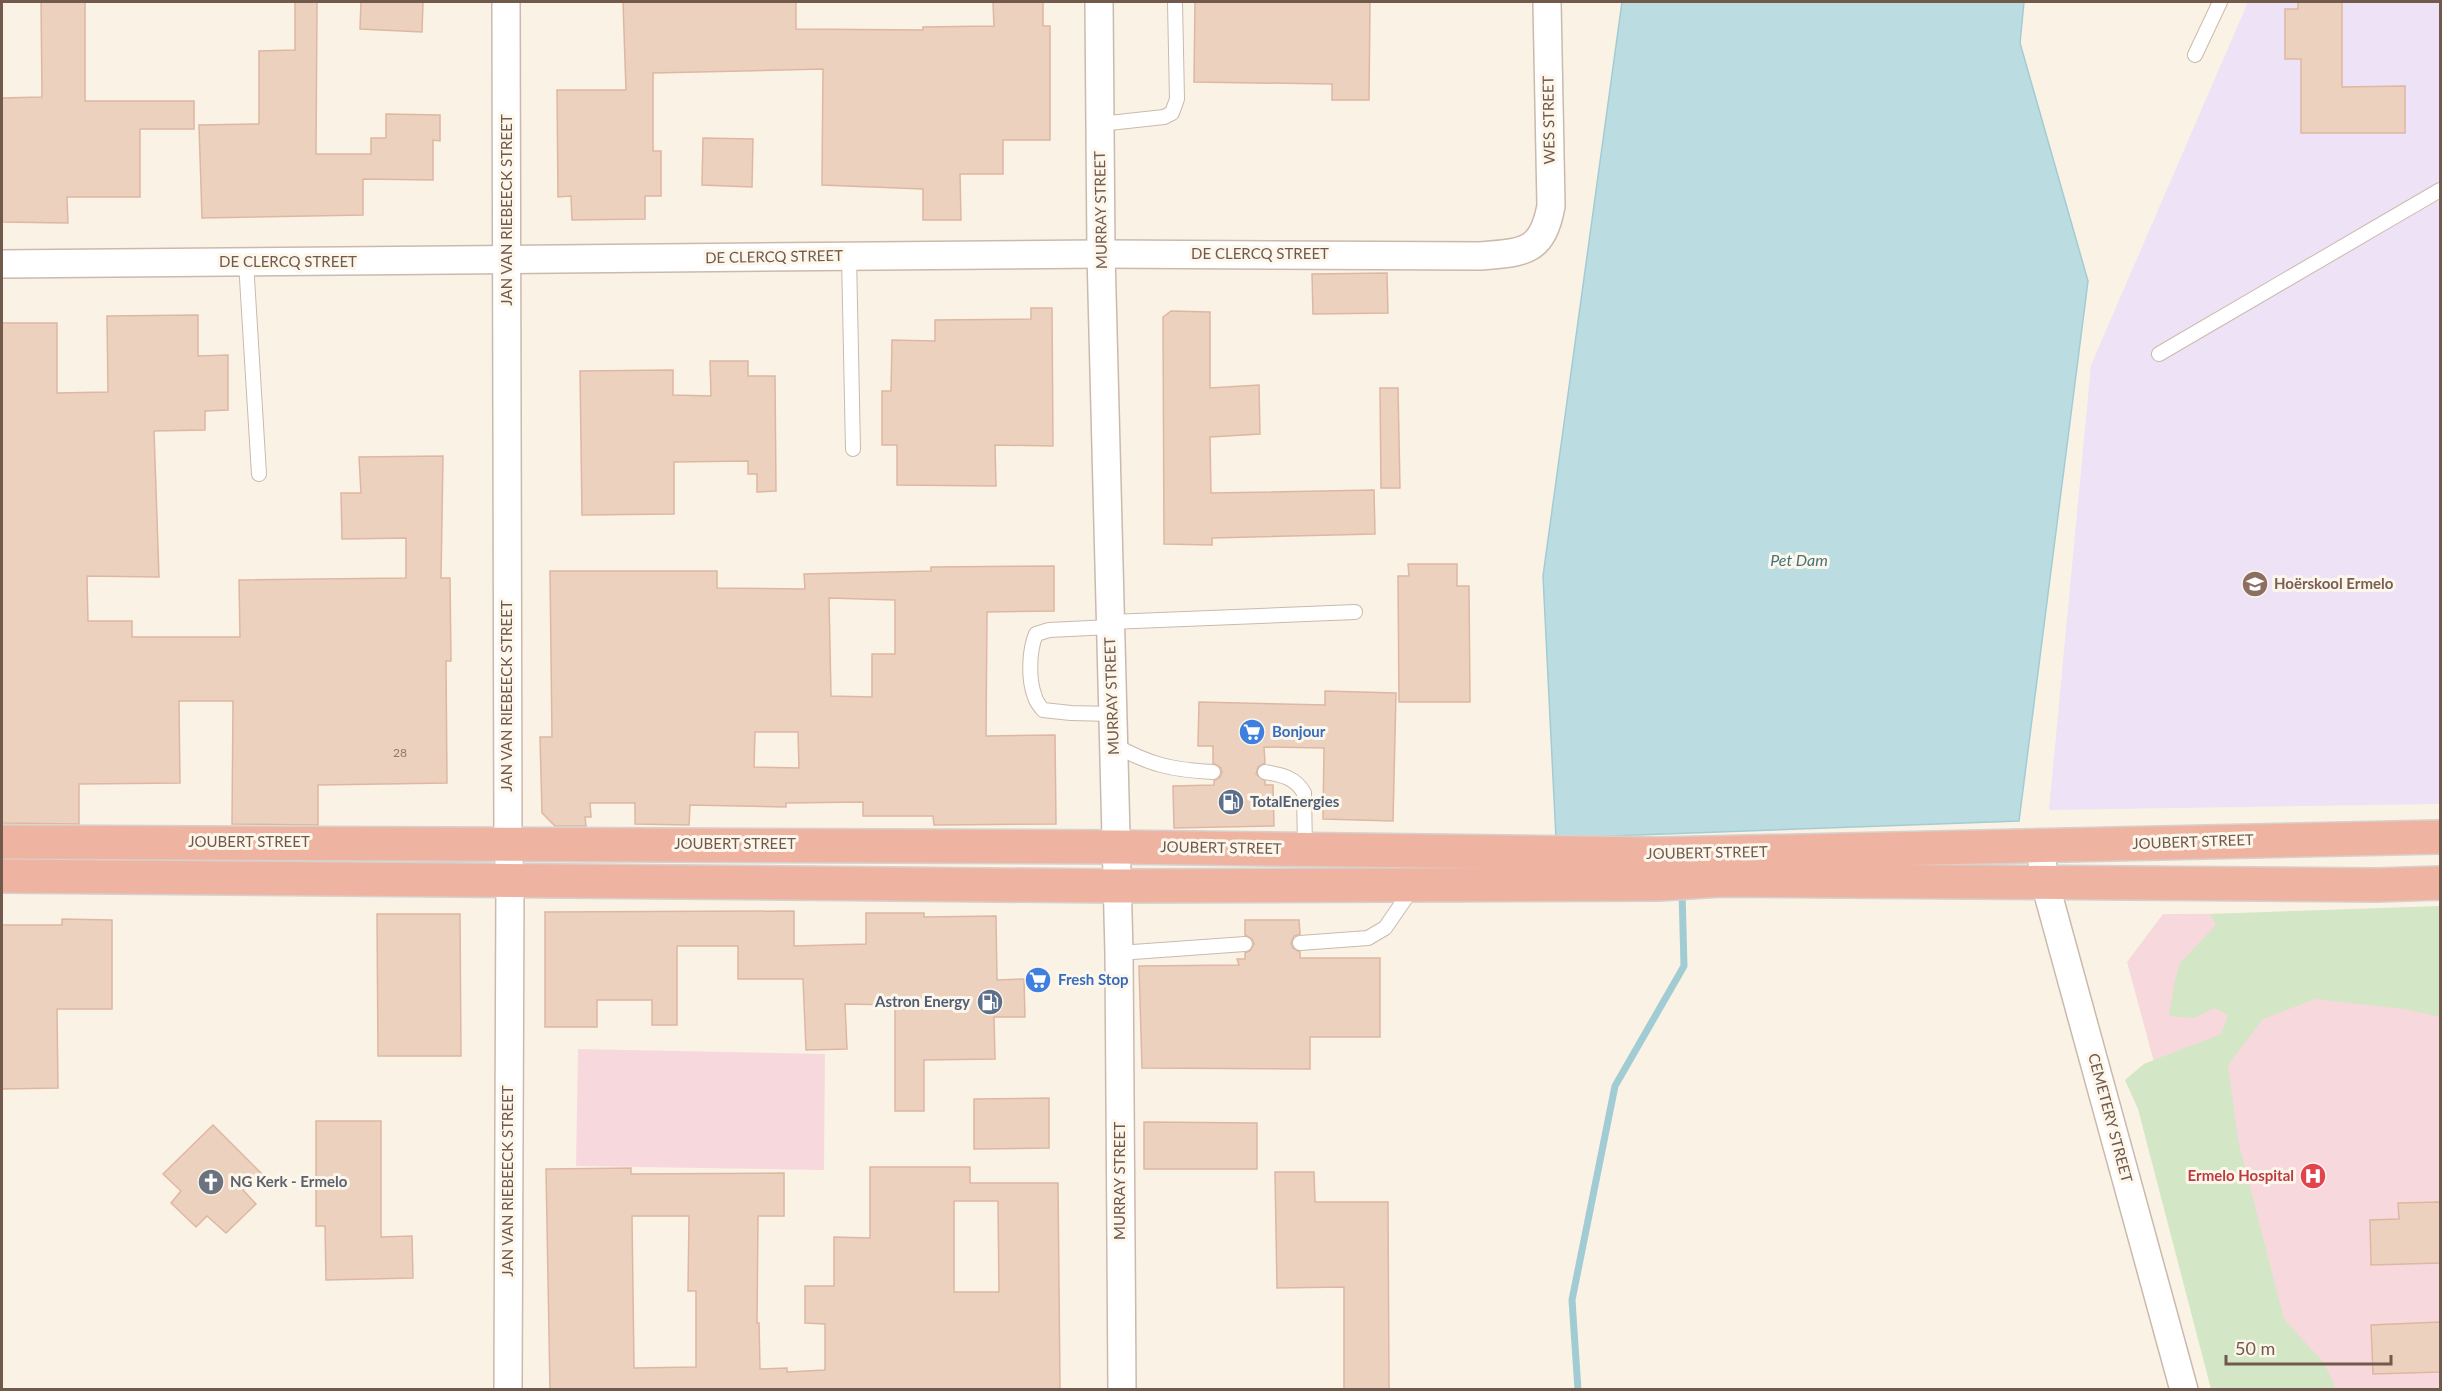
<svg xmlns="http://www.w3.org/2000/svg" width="2442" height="1391" font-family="Lato,sans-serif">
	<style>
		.education { fill: #eee2f6 }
		.medical { fill: #f7d9dd }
		.green { fill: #d3e6c5 }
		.water { fill: #bbdde2; stroke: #a2ccd3; stroke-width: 1.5 }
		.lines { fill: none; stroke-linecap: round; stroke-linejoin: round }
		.stream { stroke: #a2ccd3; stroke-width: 7 }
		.building { fill: #edd1bf; stroke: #deb7a1; stroke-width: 1.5; fill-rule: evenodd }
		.lane-casing { stroke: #cbb9ac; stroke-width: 16 }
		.street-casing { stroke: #cbb9ac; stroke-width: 30 }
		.highway-casing { stroke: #d7d1cd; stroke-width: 36 }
		.lane { stroke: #fff; stroke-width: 14 }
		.street { stroke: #fff; stroke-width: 27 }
		.highway { stroke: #efb4a1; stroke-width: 33 }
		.labels { text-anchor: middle; stroke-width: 6; stroke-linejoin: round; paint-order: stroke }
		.number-label { font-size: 12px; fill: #907769 }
		.street-label { font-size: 15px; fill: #71594c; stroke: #fdf6eb }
		.education-label { font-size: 15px; font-weight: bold; fill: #785e54; stroke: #fdf6eb; text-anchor: start }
		.shop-label { font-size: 15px; font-weight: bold; fill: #366cbe; stroke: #fdf6eb; text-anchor: start }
		.service-label { font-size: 15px; font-weight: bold; fill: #4e5e75; stroke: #fdf6eb; text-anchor: start }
		.health-label { font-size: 15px; font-weight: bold; fill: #be3a42; stroke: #fdf6eb; text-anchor: end }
		.worship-label { font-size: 15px; font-weight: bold; fill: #5b616d; stroke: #fdf6eb; text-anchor: start }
		.water-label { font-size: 16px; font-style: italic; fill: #45737b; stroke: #fdf6eb }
	</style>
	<rect width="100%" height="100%" fill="#faf2e5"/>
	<polygon class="education" points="2248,2 2440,2 2440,804 2049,810 2091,365"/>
	<g class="medical">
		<polygon points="2440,913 2440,1389 2242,1389 2127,962 2163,914"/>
		<polygon points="578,1049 825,1054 824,1170 576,1166"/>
	</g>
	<polygon class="green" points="2440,906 2440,1017 2405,1009 2315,999 2263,1019 2228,1065 2238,1140 2284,1319 2324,1363 2336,1389 2211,1389 2138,1109 2125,1080 2144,1064 2221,1034 2228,1015 2214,1008 2194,1018 2169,1016 2175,980 2180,963 2216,925 2210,914"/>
	<polygon class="water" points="1622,2 2024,2 2020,43 2088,281 2019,821 1556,838 1543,576"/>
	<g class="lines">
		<polyline class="stream" points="1578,1390 1572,1300 1615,1086 1684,966 1682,892"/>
	</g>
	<g class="building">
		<polygon points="41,2 85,2 85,101 194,101 194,129 140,129 140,197 67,197 68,223 2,222 2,98 42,97"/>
		<polygon points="295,2 317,2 316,154 371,154 371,138 386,138 386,114 440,115 440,141 433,140 433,180 363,179 363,215 202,218 199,125 259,124 259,51 295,50"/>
		<polygon points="361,2 423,2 422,32 360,29"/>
		<polygon points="623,2 796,2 796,29 923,30 923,27 994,26 993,2 1043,2 1043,26 1050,26 1050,140 1003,140 1003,174 960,174 961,220 923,220 923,189 822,185 823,69 653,73 653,151 661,151 661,196 645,196 645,219 572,220 571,196 558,197 557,90 626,90"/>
		<polygon points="1195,2 1370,2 1369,100 1332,100 1332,84 1194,82"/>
		<polygon points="2298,2 2342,2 2342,87 2405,86 2405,133 2301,133 2301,59 2285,59 2285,9 2298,9"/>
		<polygon points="703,138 753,139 752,187 702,185"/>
		<polygon points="1387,273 1388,313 1313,314 1312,274"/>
		<polygon points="1031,308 1052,308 1053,446 995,445 996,486 897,485 897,445 882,445 882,391 891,391 892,340 935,341 935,320 1031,319"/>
		<polygon points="1171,311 1210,312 1210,388 1259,385 1260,434 1210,437 1211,493 1374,490 1375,534 1212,538 1212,545 1164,544 1163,317"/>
		<polygon points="198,315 198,356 228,355 228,410 205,411 205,430 154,431 159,577 87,576 88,621 132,621 132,637 240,637 239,580 406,578 406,538 342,539 341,493 361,493 359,457 443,456 441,578 450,578 451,661 446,661 447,783 318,785 318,825 232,824 233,701 179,701 180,783 79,784 79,824 2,823 2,323 57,323 57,393 108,392 107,316"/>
		<polygon points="710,361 748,361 748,376 775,376 776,491 757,492 757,474 748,474 748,461 674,462 674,514 582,515 580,371 673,370 673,395 711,396"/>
		<polygon points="1380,388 1398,388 1400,488 1381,488"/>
		<polygon points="1408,564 1457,564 1457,586 1469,586 1470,702 1399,702 1398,576 1409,576"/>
		<path d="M1054,566V611L987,612L986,736L1055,735L1056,824L934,825L933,816H863V802L786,803V807L690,805L689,825L635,824V803H590L591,817H585L586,826H555L542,813L540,737H552L550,571H717V588L805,589L804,574L931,571V567ZM829,598L895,600V654H872V697L831,696ZM755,732H798L799,768L754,767Z"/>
		<polygon points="1325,691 1396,693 1393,821 1323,819 1324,748 1264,747 1265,763 1258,767 1256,774 1265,781 1265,785 1273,785 1274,826 1174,828 1173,786 1214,785 1214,781 1220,777 1222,773 1221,768 1213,763 1213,746 1198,746 1199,702 1325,705"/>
		<polygon points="794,911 794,946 866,944 866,913 924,913 924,917 996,916 997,980 1024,979 1025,1017 994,1017 995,1059 924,1060 924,1111 895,1111 895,1005 845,1004 847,1049 806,1050 803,979 738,979 738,946 677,946 677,1025 652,1025 652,1000 597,1000 597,1027 545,1027 545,912"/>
		<polygon points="377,914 460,914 461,1056 378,1056"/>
		<polygon points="62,919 112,920 112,1009 57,1009 58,1088 2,1089 2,925 62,925"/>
		<polygon points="1245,920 1299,920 1300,934 1294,936 1291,943 1293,948 1300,952 1300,958 1380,958 1380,1037 1310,1037 1310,1069 1142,1068 1139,966 1239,965 1237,959 1245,959 1245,953 1250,951 1254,944 1252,939 1245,935"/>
		<polygon points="1049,1098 1049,1148 974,1149 974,1099"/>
		<polygon points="316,1121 381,1121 381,1237 412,1236 413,1278 326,1280 325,1226 316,1226"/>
		<polygon points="1144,1122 1257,1123 1257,1169 1144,1169"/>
		<polygon points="213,1125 261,1173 243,1190 256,1204 226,1233 207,1216 196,1227 171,1203 181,1191 163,1174"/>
		<path d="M870,1167H970V1183H1058L1060,1389H550L546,1169L631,1168V1174L784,1173V1216H758L757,1323H759L760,1369L787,1368V1372L825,1370V1324L805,1323V1286H834V1237L870,1238ZM954,1201H998L999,1292H954ZM632,1216H689L688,1291H696V1367L634,1368Z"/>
		<polygon points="1275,1172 1314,1172 1315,1202 1388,1202 1389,1389 1344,1389 1344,1287 1277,1288"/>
		<polygon points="2440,1202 2440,1263 2371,1265 2370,1220 2399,1219 2398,1203"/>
		<polygon points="2440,1322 2440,1372 2373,1374 2371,1325"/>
	</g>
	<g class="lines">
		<defs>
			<g id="lane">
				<polyline points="2195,55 2220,2"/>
				<polyline points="1100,124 1164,117 1172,113 1177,99 1175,2"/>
				<polyline points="849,256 853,449"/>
				<polyline points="246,262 259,474"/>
				<polyline points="2159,354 2440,190"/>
				<polyline points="1110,622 1355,612"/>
				<path d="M1110,627L1049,630L1036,634C1029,650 1028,680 1035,697C1036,702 1040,706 1043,710L1071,713L1112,714"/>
				<path d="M1113,744C1149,765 1173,770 1213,772"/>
				<path d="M1265,772C1281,775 1295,777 1304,793L1305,849"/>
				<polyline points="1300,943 1368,938 1385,928 1414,886"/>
				<polyline points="1119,953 1245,944"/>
			</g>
			<g id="street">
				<polyline points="506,2 508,843 510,882 508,1390"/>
				<polyline points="1099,2 1101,254 1119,953 1122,1390"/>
				<path d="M2,264L1101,254L1480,256C1523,252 1542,254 1551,206L1547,2"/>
				<polyline points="2040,846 2045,883 2184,1390"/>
			</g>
			<g id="highway">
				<polyline points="2,842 1116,847 1658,854 2440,837"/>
				<polyline points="2,876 1115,886 1659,884 1721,880 2377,885 2440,883"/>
			</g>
		</defs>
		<use href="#lane" class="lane-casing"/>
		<use href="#street" class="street-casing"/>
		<use href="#highway" class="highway-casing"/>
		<use href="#lane" class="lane"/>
		<use href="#street" class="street"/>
		<use href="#highway" class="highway"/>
	</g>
	<defs>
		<symbol id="school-disc" viewBox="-11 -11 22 22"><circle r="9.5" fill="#8d6e63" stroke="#fdf6eb"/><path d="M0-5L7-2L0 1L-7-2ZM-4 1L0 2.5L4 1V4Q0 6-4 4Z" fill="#fff"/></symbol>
		<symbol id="supermarket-disc" viewBox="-11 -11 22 22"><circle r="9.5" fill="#3f7fe0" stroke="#fdf6eb"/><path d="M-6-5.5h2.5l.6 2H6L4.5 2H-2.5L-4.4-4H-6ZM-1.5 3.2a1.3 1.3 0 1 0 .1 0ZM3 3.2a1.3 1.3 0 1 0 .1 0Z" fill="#fff"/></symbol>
		<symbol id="fuel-disc" viewBox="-11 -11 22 22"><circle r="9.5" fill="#5c6f8a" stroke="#fdf6eb"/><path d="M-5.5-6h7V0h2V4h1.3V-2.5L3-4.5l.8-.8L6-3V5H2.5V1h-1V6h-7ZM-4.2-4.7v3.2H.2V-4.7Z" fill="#fff"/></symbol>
		<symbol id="hospital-disc" viewBox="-11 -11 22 22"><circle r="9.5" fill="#e0444e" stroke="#fdf6eb"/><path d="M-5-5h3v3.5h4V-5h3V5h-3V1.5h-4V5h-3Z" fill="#fff"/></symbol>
		<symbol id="church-disc" viewBox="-11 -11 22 22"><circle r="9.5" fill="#6b7280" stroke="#fdf6eb"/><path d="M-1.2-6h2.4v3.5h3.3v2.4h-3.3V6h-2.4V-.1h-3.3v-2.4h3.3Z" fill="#fff"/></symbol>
	</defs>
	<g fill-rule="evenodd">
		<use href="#school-disc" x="2240" y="569" width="30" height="30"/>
		<use href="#supermarket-disc" x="1237" y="717" width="30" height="30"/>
		<use href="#fuel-disc" x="1216" y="787" width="30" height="30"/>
		<use href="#supermarket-disc" x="1023" y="965" width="30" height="30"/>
		<use href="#fuel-disc" x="975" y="987" width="30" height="30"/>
		<use href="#hospital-disc" x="2298" y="1161" width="30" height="30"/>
		<use href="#church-disc" x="196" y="1167" width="30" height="30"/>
	</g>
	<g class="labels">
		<g class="number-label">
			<text x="400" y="757">28</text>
		</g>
		<g class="street-label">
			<text transform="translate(1549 120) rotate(-91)" y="5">WES STREET</text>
			<text transform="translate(507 210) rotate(-90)" y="5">JAN VAN RIEBEECK STREET</text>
			<text transform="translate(1101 210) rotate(-91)" y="5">MURRAY STREET</text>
			<text x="1260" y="259">DE CLERCQ STREET</text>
			<text transform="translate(774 257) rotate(-1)" y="5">DE CLERCQ STREET</text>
			<text x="288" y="267">DE CLERCQ STREET</text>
			<text transform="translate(507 696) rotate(-90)" y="5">JAN VAN RIEBEECK STREET</text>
			<text transform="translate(1112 696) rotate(-92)" y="5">MURRAY STREET</text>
			<text x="249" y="847">JOUBERT STREET</text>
			<text transform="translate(2193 842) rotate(-2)" y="5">JOUBERT STREET</text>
			<text x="735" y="849">JOUBERT STREET</text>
			<text transform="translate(1221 848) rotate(1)" y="5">JOUBERT STREET</text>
			<text transform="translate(1707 853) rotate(-1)" y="5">JOUBERT STREET</text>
			<text transform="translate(2110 1118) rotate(75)" y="5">CEMETERY STREET</text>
			<text transform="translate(508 1181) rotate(-90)" y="5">JAN VAN RIEBEECK STREET</text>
			<text transform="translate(1120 1181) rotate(-90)" y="5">MURRAY STREET</text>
		</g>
		<g class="education-label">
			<text x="2274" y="589">Hoërskool Ermelo</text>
		</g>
		<g class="shop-label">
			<text x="1272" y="737">Bonjour</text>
			<text x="1058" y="985">Fresh Stop</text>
		</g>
		<g class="service-label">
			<text x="1250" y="807">TotalEnergies</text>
			<text x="970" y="1007" text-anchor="end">Astron Energy</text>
		</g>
		<g class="health-label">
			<text x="2294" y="1181">Ermelo Hospital</text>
		</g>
		<g class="worship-label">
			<text x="230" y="1187">NG Kerk - Ermelo</text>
		</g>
		<g class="water-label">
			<text x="1799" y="566">Pet Dam</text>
		</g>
	</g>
	<rect width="2442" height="1391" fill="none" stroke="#71594c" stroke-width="6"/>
	<path d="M2226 1355v9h165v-9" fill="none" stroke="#71594c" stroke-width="3"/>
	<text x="2235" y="1355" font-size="18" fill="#71594c" stroke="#fdf6eb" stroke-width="4.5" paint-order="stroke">50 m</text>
</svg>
